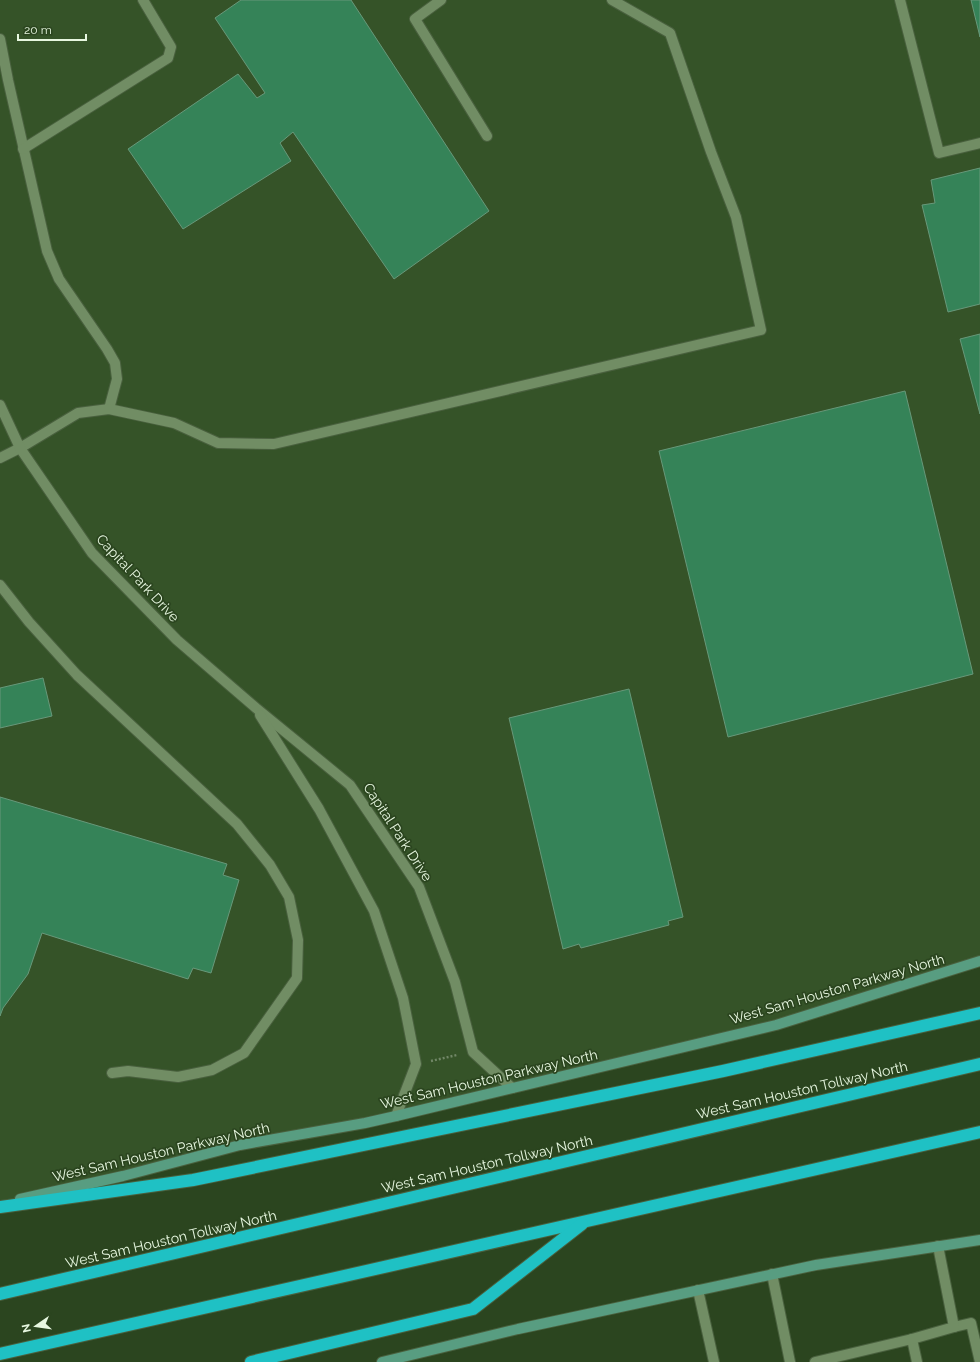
<svg xmlns="http://www.w3.org/2000/svg" width="980" height="1362" font-family="Raleway,sans-serif">
	<style>
		.built { fill: #355328 }
		.building { fill: #358358; stroke: #68987a }
		.lines { fill: none; stroke-linecap: round; stroke-linejoin: round }
		.service-casing { stroke: #49603e; stroke-width: 12 }
		.minor-casing { stroke: #49603e; stroke-width: 12 }
		.secondary-casing { stroke: #49603e; stroke-width: 12 }
		.motorway-casing { stroke: #49603e; stroke-width: 14 }
		.path { stroke: #718767; stroke-width: 2.5; stroke-dasharray: 2 2; stroke-linecap: butt }
		.service { stroke: #718d64; stroke-width: 10 }
		.minor { stroke: #718d64; stroke-width: 10 }
		.secondary { stroke: #589d81; stroke-width: 10 }
		.motorway { stroke: #1fc1c4; stroke-width: 12 }
		.labels { text-anchor: middle; stroke-width: 3.5; stroke-linejoin: round; paint-order: stroke }
		.street-label { font-size: 14px; fill: #e7f7e0; stroke: #2b451f }
	</style>
	<rect width="100%" height="100%" fill="#2b451f"/>
	<polygon class="built" points="0,0 980,0 980,961 776,1025 396,1116 0,1204"/>
	<g class="building">
		<polygon points="241,0 351,0 489,211 394,279 293,132 280,143 291,161 183,229 128,149 238,74 257,98 265,93 215,18"/>
		<polygon points="971,0 980,0 980,37"/>
		<polygon points="980,168 980,304 948,312 922,205 935,203 931,180"/>
		<polygon points="980,334 980,414 960,339"/>
		<polygon points="905,391 973,674 728,737 659,451"/>
		<polygon points="43,678 52,716 0,728 0,688"/>
		<polygon points="629,689 683,917 668,921 669,925 581,948 579,944 563,949 509,718"/>
		<polygon points="0,797 227,864 223,875 239,880 211,973 193,968 188,979 42,933 28,974 3,1008 0,1016"/>
	</g>
	<g class="lines">
		<defs>
			<g id="service">
				<polyline points="441,0 415,19 487,136"/>
				<polyline points="900,0 939,153 980,143"/>
				<polyline points="0,39 8,80 47,251 59,279 107,349 115,363 117,379 109,409"/>
				<polyline points="23,149 168,58 171,47 143,0"/>
				<polyline points="0,458 20,448 78,413 109,409 174,423 218,443 274,444 761,330 736,217 711,152 670,33 612,0"/>
				<polyline points="0,585 29,622 77,675 237,824 270,865 289,897 298,940 297,978 244,1053 212,1070 178,1077 128,1071 112,1073"/>
				<polyline points="772,1274 790,1362"/>
				<polyline points="698,1290 714,1362"/>
				<polyline points="954,1327 971,1323 980,1362"/>
				<polyline points="912,1339 917,1362"/>
				<polyline points="815,1362 912,1339 954,1327 938,1246"/>
			</g>
			<g id="minor">
				<polyline points="0,405 20,448 92,553 177,640 256,708 350,785 419,887 455,982 473,1052 512,1088"/>
				<polyline points="260,715 319,809 374,911 403,998 416,1064 396,1116"/>
			</g>
			<g id="secondary">
				<polyline points="20,1199 123,1176 240,1145 365,1123 396,1116 776,1025 980,961"/>
				<polyline points="382,1362 518,1329 816,1265 980,1240"/>
			</g>
			<g id="motorway">
				<polyline points="0,1207 193,1180 723,1071 980,1013"/>
				<polyline points="0,1294 980,1064"/>
				<polyline points="0,1354 980,1132"/>
				<polyline points="251,1362 473,1309 582,1224"/>
			</g>
		</defs>
		<use href="#service" class="service-casing"/>
		<use href="#minor" class="minor-casing"/>
		<use href="#secondary" class="secondary-casing"/>
		<use href="#motorway" class="motorway-casing"/>
		<polyline class="path" points="431,1061 457,1055"/>
		<use href="#service" class="service"/>
		<use href="#minor" class="minor"/>
		<use href="#secondary" class="secondary"/>
		<use href="#motorway" class="motorway"/>
	</g>
	<g class="labels">
		<g class="street-label">
			<text transform="translate(138 578) rotate(47)" y="5">Capital Park Drive</text>
			<text transform="translate(398 832) rotate(57)" y="5">Capital Park Drive</text>
			<text transform="translate(837 989) rotate(-16)" y="5">West Sam Houston Parkway North</text>
			<text transform="translate(489 1079) rotate(-13)" y="5">West Sam Houston Parkway North</text>
			<text transform="translate(802 1090) rotate(-13)" y="5">West Sam Houston Tollway North</text>
			<text transform="translate(161 1152) rotate(-13)" y="5">West Sam Houston Parkway North</text>
			<text transform="translate(487 1164) rotate(-13)" y="5">West Sam Houston Tollway North</text>
			<text transform="translate(171 1239) rotate(-13)" y="5">West Sam Houston Tollway North</text>
		</g>
	</g>
	<g transform="translate(36 1326) rotate(257)" stroke="#2b451f" stroke-width="3" paint-order="stroke">
	<path d="M0-3L7 15L0 10L-7 15Z" fill="#e7f7e0"/>
	<text y="-6" font-size="11" font-weight="bold" text-anchor="middle" fill="#e7f7e0">N</text>
	</g>
	<path d="M18 34v6h68v-6" fill="none" stroke="#e7f7e0" stroke-width="2"/>
	<text x="24" y="34" font-size="12" fill="#e7f7e0" stroke="#2b451f" stroke-width="3" paint-order="stroke">20 m</text>
</svg>
